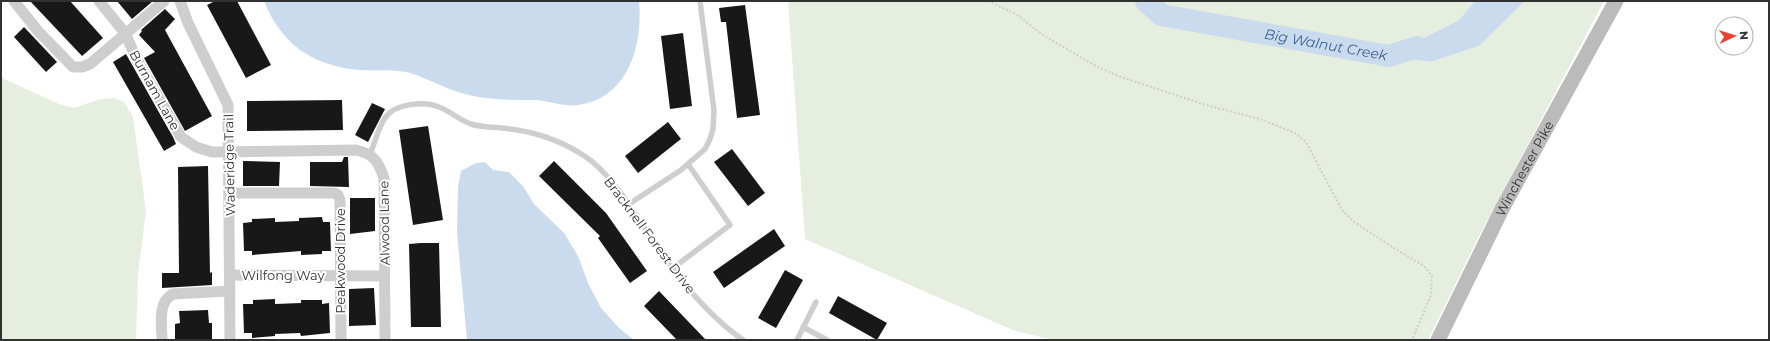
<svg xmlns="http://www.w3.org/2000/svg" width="1770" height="341" font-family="Montserrat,sans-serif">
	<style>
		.green { fill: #e5eedf }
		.water { fill: #cbdbee }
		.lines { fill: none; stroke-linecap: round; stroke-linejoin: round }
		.river { stroke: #cbdbee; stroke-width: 22 }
		.building { fill: #181818 }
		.path { stroke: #cecece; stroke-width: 2; stroke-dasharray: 2 2; stroke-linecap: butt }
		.lane { stroke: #cecece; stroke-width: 5.5 }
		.street { stroke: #cecece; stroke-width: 11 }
		.secondary { stroke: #bbb; stroke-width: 15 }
		.labels { text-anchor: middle; stroke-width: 4; stroke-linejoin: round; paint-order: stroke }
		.street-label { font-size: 13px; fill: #313131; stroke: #fff }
		.water-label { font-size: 14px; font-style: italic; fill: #3a6398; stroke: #fff }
	</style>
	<rect width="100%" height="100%" fill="#fff"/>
	<g class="green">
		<polygon points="788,1 1475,1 1459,20 1390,56 1431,62 1479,46 1525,1 1604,1 1479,236 1428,340 1054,340 1015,331 805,239"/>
		<polygon points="1,75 4,79 59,104 74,108 101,99 114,98 124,102 133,117 146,211 138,274 136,340 1,340"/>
	</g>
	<g class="water">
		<path d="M264,1H639C643,44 629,98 578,105C564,107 550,101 536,100C510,100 483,100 458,92C442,87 427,78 410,73C394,69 375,71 359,70C313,66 281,44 264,1Z"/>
		<polygon points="1475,1 1525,1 1479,46 1431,62 1389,56 1459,20"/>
		<polygon points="485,162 493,170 509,172 523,186 534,204 564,233 578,256 588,283 601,308 619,328 634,340 467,340 457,233 458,187 461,171 476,163"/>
	</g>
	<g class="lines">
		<path class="river" id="s1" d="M1146,1L1161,15L1389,56L1417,47"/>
	</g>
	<g class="building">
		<polygon points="30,1 70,1 103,38 82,56"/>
		<polygon points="117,1 153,1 132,19"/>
		<polygon points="215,1 237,1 271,65 246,78 207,5"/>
		<polygon points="745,5 760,115 737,118 726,22 721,22 719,8"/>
		<polygon points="165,9 175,19 165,30 212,116 185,131 144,58 155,52 139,35 142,31 141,30"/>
		<polygon points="24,27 57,62 46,72 14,37"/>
		<polygon points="683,33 692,106 670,109 661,36"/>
		<polygon points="126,54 173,137 176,144 164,151 113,62"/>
		<polygon points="342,100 343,130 247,131 247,101"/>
		<polygon points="372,103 385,109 368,142 355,135"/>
		<polygon points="668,122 681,139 638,173 625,156"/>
		<polygon points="428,126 443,220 413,225 399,130"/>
		<polygon points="732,149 765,193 748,206 714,162"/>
		<polygon points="344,157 348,157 349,187 310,186 310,162 342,162"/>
		<polygon points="243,161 280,162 279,186 243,186"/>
		<polygon points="554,161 606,213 647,271 630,283 598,238 600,236 539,176"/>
		<polygon points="208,166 210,273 212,272 212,285 162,288 162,273 179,273 178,167"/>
		<polygon points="350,198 375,198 375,231 350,234"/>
		<polygon points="322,217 323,222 330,222 331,251 322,251 322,254 301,255 301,251 252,255 252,251 244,251 243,223 252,222 252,219 275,218 275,222 299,221 299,218"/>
		<polygon points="774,229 785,246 724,288 713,272"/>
		<polygon points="421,243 439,243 441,327 411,327 409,244"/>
		<polygon points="785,270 803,280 776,328 758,318"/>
		<polygon points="374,288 376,325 349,326 349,289"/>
		<polygon points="659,291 706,340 677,340 644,306"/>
		<polygon points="838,296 887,323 877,340 829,313"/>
		<polygon points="275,299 275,304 301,303 301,300 322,300 322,304 329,303 330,333 301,336 300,333 275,334 275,336 252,338 252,333 244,333 243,304 253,304 253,300"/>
		<polygon points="208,310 209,323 212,323 212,340 175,340 175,324 180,323 179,311"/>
	</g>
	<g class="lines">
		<polyline class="path" points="988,1 1016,14 1043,35 1092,64 1118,76 1206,105 1260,119 1295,133 1306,142 1342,210 1354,222 1389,245 1424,266 1432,276 1431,295 1412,340"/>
		<g class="lane">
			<path d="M370,154C375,143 378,128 385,118C395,103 424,101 439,107C450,111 459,120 471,124C484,128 496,127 510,129C536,132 561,141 583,155C611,172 637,217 655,244C678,278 710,317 743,340"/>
			<polyline points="629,204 681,170 705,149 710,139 713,129 714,111 700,1"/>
			<polyline points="673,268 730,225 688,164"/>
			<polyline points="803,327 827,340"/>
			<polyline points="797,340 816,302"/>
		</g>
		<g class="street">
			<polyline points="14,1 38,31 73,67 82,67 90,64 164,1"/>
			<path d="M99,1L125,33L137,60L181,137L196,147L212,152L356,150C374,154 378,161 384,178L385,340"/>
			<polyline points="180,1 188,23 228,105 230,340"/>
			<polyline points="230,193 334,193 338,195 340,200 341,340"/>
			<polyline points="230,275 384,276"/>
			<path d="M162,340C162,325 157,302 173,294L230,291"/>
		</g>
		<path class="secondary" id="s2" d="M1438,340L1503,207L1616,1"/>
	</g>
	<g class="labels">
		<g class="street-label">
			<text transform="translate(155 90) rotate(61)" y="5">Burnam Lane</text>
			<text transform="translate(229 165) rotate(-91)" y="5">Waderidge Trail</text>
			<text dy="5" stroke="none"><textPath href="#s2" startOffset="192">Winchester Pike</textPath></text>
			<text transform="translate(384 223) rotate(-91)" y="5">Alwood Lane</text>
			<text transform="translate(650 235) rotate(53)" y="5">Bracknell Forest Drive</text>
			<text transform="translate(340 261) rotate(-90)" y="5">Peakwood Drive</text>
			<text x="283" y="280">Wilfong Way</text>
		</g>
		<g class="water-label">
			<text dy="5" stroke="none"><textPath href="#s1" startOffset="188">Big Walnut Creek</textPath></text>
		</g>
	</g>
	<rect width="1770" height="341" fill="none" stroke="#313131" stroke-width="4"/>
	<g transform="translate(1734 36) rotate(86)"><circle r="19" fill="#ffffff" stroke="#adadad"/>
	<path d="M0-3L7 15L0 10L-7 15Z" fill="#ed422f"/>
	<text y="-6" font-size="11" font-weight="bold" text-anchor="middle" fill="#313131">N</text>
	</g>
</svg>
